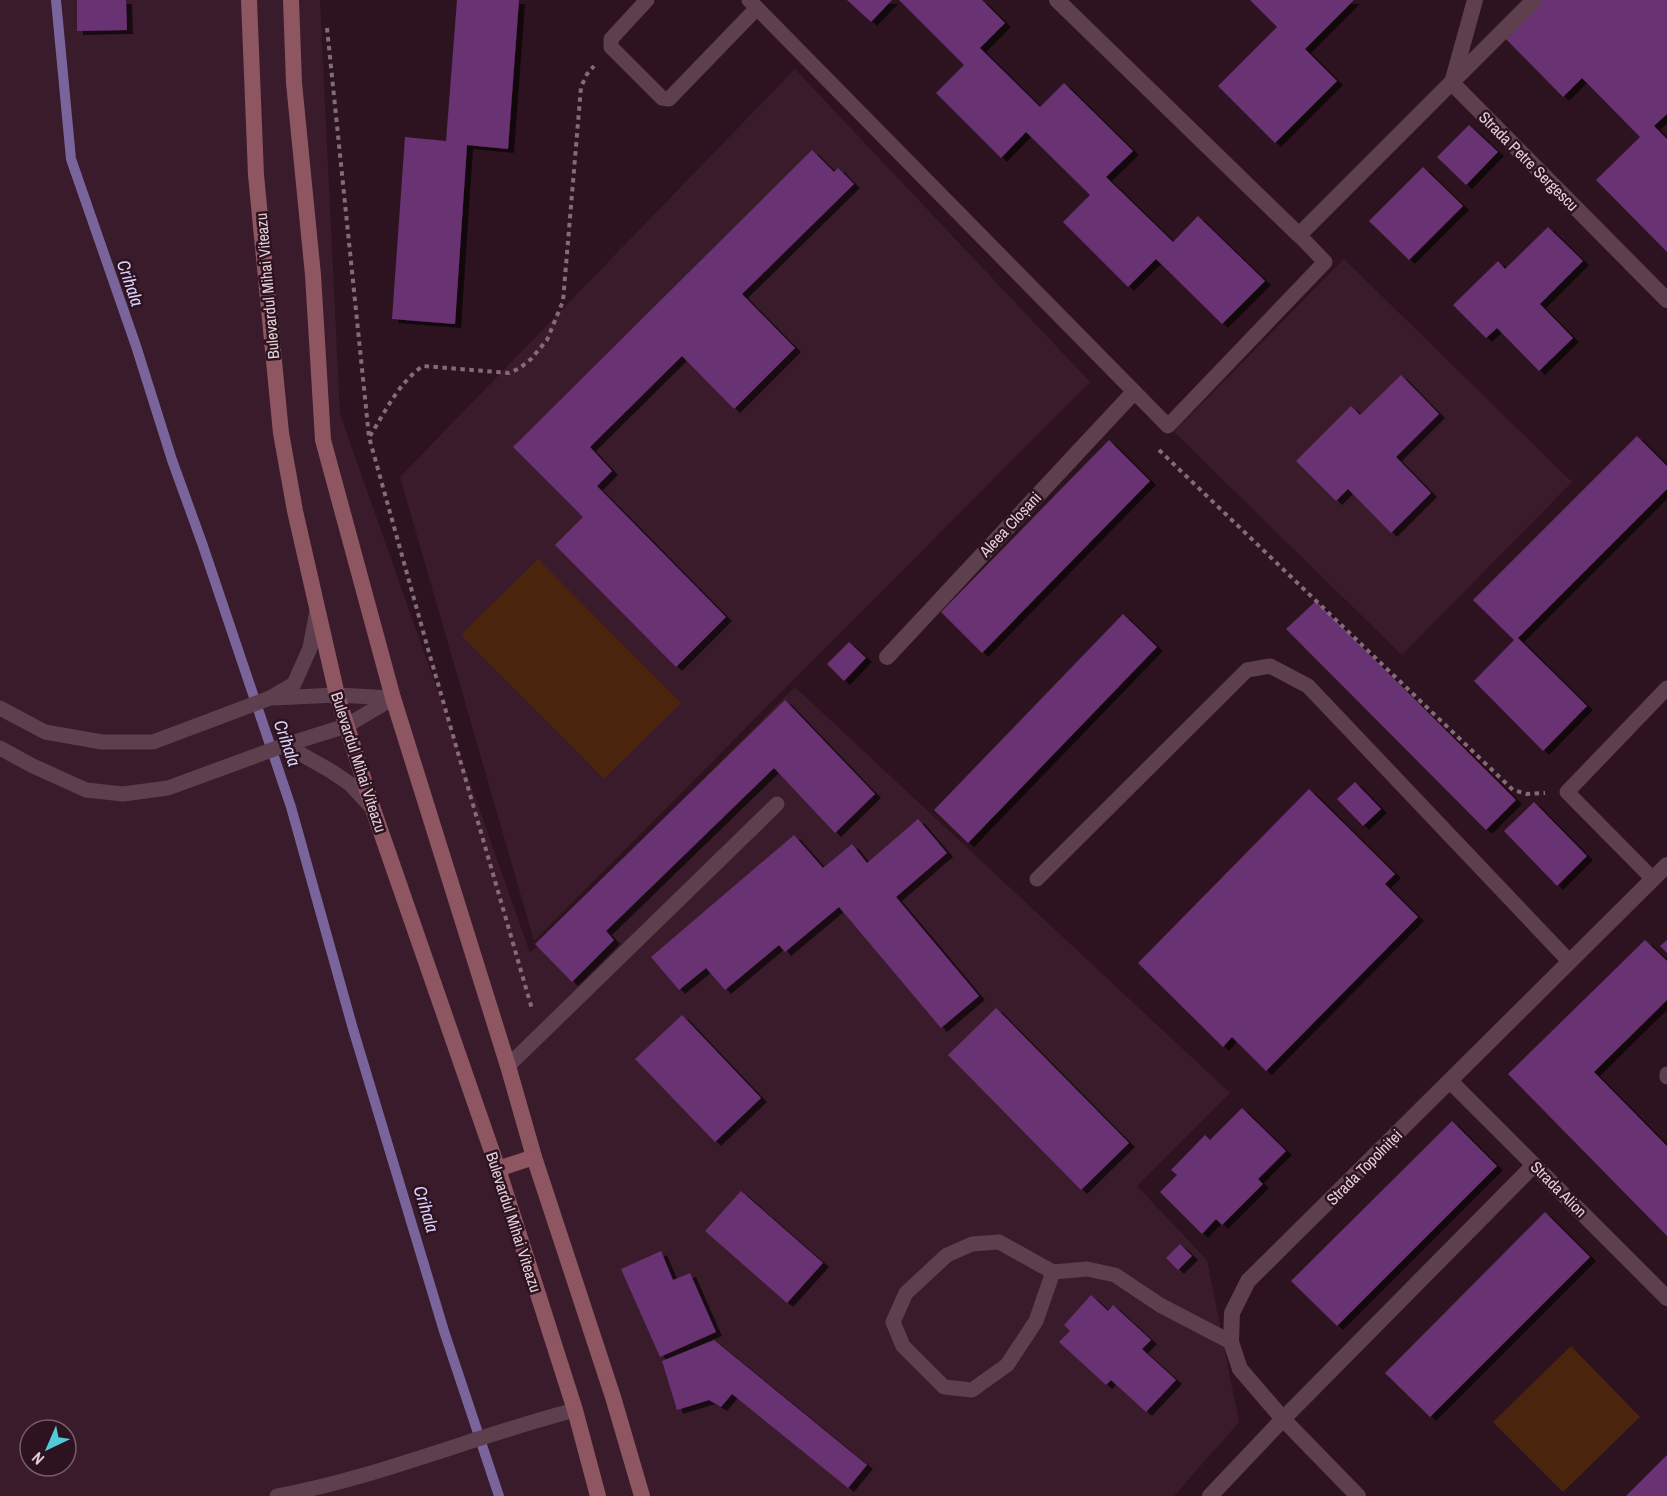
<svg xmlns="http://www.w3.org/2000/svg" width="1667" height="1496" font-family="'Archivo Narrow',sans-serif">
	<style>
		.built { fill: #3a1b2b; fill-rule: evenodd }
		.green { fill: #4b240d }
		.lines { fill: none; stroke-linecap: round; stroke-linejoin: round }
		.stream { stroke: #79659c; stroke-width: 10 }
		.building { fill: #693173; filter: url(#shadow) }
		.path { stroke: #836c76; stroke-width: 4; stroke-dasharray: 4.5 4.5; stroke-linecap: butt }
		.service { stroke: #5d3f4d; stroke-width: 15 }
		.minor { stroke: #5d3f4d; stroke-width: 16 }
		.secondary { stroke: #8d5660; stroke-width: 16 }
		.labels { text-anchor: middle; stroke-width: 5; stroke-linejoin: round; paint-order: stroke }
		.street-label { font-size: 16px; fill: #e2cfd7; stroke: #2d131f }
		.water-label { font-size: 18px; font-style: italic; fill: #dad3ff; stroke: #2d131f }
	</style>
	<defs>
		<filter id="shadow"><feDropShadow dx="6" dy="4" stdDeviation="0" flood-color="#0009"/></filter>
	</defs>
	<rect width="100%" height="100%" fill="#2d131f"/>
	<g class="built">
		<path d="M0,0H320L340,414L530,953L795,687L1230,1093L1137,1186L1207,1260L1239,1422L1174,1496H0ZM30,1430H66V1466H30Z"/>
		<polygon points="795,69 1090,382 534,941 400,477"/>
		<polygon points="1344,259 1572,482 1402,655 1174,432"/>
	</g>
	<g class="green">
		<polygon points="538,559 681,703 604,779 461,635"/>
		<polygon points="1571,1346 1640,1417 1563,1492 1493,1422"/>
	</g>
	<g class="lines">
		<polyline class="stream" points="56,0 71,159 136,346 172,460 202,543 291,807 353,1029 444,1331 499,1496"/>
	</g>
	<g class="building">
		<polygon points="77,0 126,0 127,30 77,31"/>
		<polygon points="457,0 519,0 508,149 467,145 455,324 392,319 405,137 446,141"/>
		<polygon points="847,0 892,0 871,22"/>
		<polygon points="899,0 982,0 1005,23 980,48 1040,107 1064,83 1133,151 1106,177 1173,242 1198,216 1265,281 1222,324 1156,259 1128,287 1063,222 1090,195 1026,132 1001,158 936,93 964,65"/>
		<polygon points="1250,0 1354,0 1305,49 1337,81 1275,143 1218,86 1277,27"/>
		<polygon points="1540,0 1667,0 1667,114 1654,126 1667,139 1667,252 1596,180 1640,137 1582,78 1563,97 1503,36"/>
		<polygon points="1469,125 1498,152 1466,185 1437,157"/>
		<polygon points="812,150 834,172 838,168 854,184 742,294 795,348 734,409 682,356 590,447 612,471 597,486 726,617 676,667 555,545 583,517 513,447"/>
		<polygon points="1423,167 1463,206 1409,260 1369,221"/>
		<polygon points="1548,227 1583,261 1540,304 1573,338 1539,371 1497,328 1486,338 1453,305 1498,261 1505,269"/>
		<polygon points="1401,375 1439,414 1396,457 1431,493 1391,533 1348,489 1336,501 1296,461 1351,406 1360,415"/>
		<polygon points="1637,436 1667,466 1667,489 1518,638 1587,706 1543,751 1474,681 1514,640 1473,600"/>
		<polygon points="1109,440 1150,481 982,653 941,612"/>
		<polygon points="1316,601 1516,800 1486,830 1286,629"/>
		<polygon points="1123,614 1157,647 968,843 934,810"/>
		<polygon points="849,642 866,658 844,681 827,664"/>
		<polygon points="785,700 875,794 835,833 774,768 606,931 614,940 572,982 535,944"/>
		<polygon points="1355,782 1381,809 1363,826 1337,799"/>
		<polygon points="1309,789 1395,874 1385,884 1418,917 1266,1071 1232,1037 1223,1047 1138,963"/>
		<polygon points="1534,802 1587,856 1557,886 1504,831"/>
		<polygon points="918,819 947,853 896,897 979,996 941,1028 839,907 785,952 779,945 725,990 706,968 679,990 651,957 794,835 823,868 852,844 867,863"/>
		<polygon points="1645,940 1667,961 1667,1000 1594,1072 1667,1146 1667,1236 1508,1074"/>
		<polygon points="1667,940 1667,953 1660,946"/>
		<polygon points="996,1008 1129,1143 1081,1190 948,1055"/>
		<polygon points="682,1015 761,1098 715,1142 635,1059"/>
		<polygon points="1242,1108 1286,1151 1258,1179 1263,1184 1222,1225 1216,1219 1202,1234 1160,1192 1177,1175 1171,1170 1205,1135 1210,1140"/>
		<polygon points="1452,1121 1497,1166 1337,1326 1291,1281"/>
		<polygon points="741,1191 823,1263 787,1303 705,1231"/>
		<polygon points="1545,1212 1590,1257 1430,1417 1385,1373"/>
		<polygon points="1180,1244 1192,1256 1178,1270 1166,1258"/>
		<polygon points="661,1251 673,1280 690,1273 716,1332 660,1357 621,1269"/>
		<polygon points="1091,1295 1108,1311 1113,1305 1151,1340 1142,1349 1176,1380 1146,1412 1111,1380 1106,1385 1059,1342 1070,1331 1064,1325"/>
		<polygon points="714,1340 867,1465 848,1488 732,1394 721,1407 709,1400 677,1410 662,1361"/>
		<polygon points="1667,1455 1667,1496 1626,1496"/>
	</g>
	<g class="lines">
		<g class="path">
			<polyline points="327,28 369,437 428,649 532,1009"/>
			<path d="M370,436C385,412 399,382 423,366L509,373L520,368L531,359L547,340L563,301L581,87L587,74L594,66"/>
			<polyline points="1159,450 1513,790 1527,794 1545,793"/>
		</g>
		<g class="service">
			<polyline points="647,0 611,39 611,47 662,98 669,99 757,8"/>
			<polyline points="749,0 1168,426 1325,262 1299,235"/>
			<polyline points="273,698 337,695 393,698"/>
			<polyline points="0,708 45,732 102,742 153,742 270,698 294,684 310,648 317,611"/>
			<polyline points="285,745 331,771 350,784 373,809"/>
			<polyline points="0,748 33,766 86,790 123,794 168,788 285,745 346,726 393,698"/>
			<polyline points="1037,879 1247,670 1270,666 1308,686 1569,961"/>
			<polyline points="1653,879 1567,792 1667,688"/>
			<polyline points="508,1066 777,804"/>
			<polyline points="1667,1074 1667,1077"/>
			<polyline points="1053,1272 1036,1321 1007,1365 972,1390 944,1387 903,1346 893,1322 906,1293 947,1255 972,1244 999,1242 1053,1272 1087,1269 1115,1275 1160,1305 1231,1342"/>
			<path d="M277,1496C379,1477 475,1436 575,1410"/>
		</g>
		<g class="minor">
			<polyline points="1057,0 1299,235 1534,0"/>
			<polyline points="1475,0 1452,83 1667,300"/>
			<polyline points="887,657 1134,392"/>
			<polyline points="1450,1081 1667,1298"/>
			<polyline points="1210,1496 1283,1419 1534,1165"/>
			<polyline points="1358,1496 1283,1419 1240,1369 1231,1342 1232,1313 1248,1281 1667,865"/>
		</g>
		<g class="secondary">
			<polyline points="249,0 256,175 281,433 295,511 337,695 373,809 498,1169 575,1410 598,1496"/>
			<polyline points="291,0 294,83 313,275 323,440 393,698 508,1066 534,1157 613,1397 642,1496"/>
			<polyline points="498,1169 534,1157"/>
		</g>
	</g>
	<g class="labels">
		<g class="street-label">
			<text transform="translate(1529 161) rotate(45)" y="6">Strada Petre Sergescu</text>
			<text transform="translate(267 286) rotate(-95)" y="6">Bulevardul Mihai Viteazu</text>
			<text transform="translate(1010 524) rotate(-47)" y="6">Aleea Cloșani</text>
			<text transform="translate(359 762) rotate(72)" y="6">Bulevardul Mihai Viteazu</text>
			<text transform="translate(1364 1167) rotate(-45)" y="6">Strada Topolniței</text>
			<text transform="translate(1559 1189) rotate(45)" y="6">Strada Alion</text>
			<text transform="translate(514 1222) rotate(72)" y="6">Bulevardul Mihai Viteazu</text>
		</g>
		<g class="water-label">
			<text transform="translate(130 283) rotate(71)" y="6">Crihala</text>
			<text transform="translate(287 743) rotate(71)" y="6">Crihala</text>
			<text transform="translate(426 1209) rotate(73)" y="6">Crihala</text>
		</g>
	</g>
	<g transform="translate(48 1448) rotate(224)"><circle r="28" fill="#2d131f" stroke="#755e69" stroke-width="1.5"/>
	<path d="M0-4.5L10 22L0 15L-10 22Z" fill="#52cbd8"/>
	<text y="-9" font-size="16" font-weight="bold" text-anchor="middle" fill="#e2cfd7">N</text>
	</g>
</svg>
